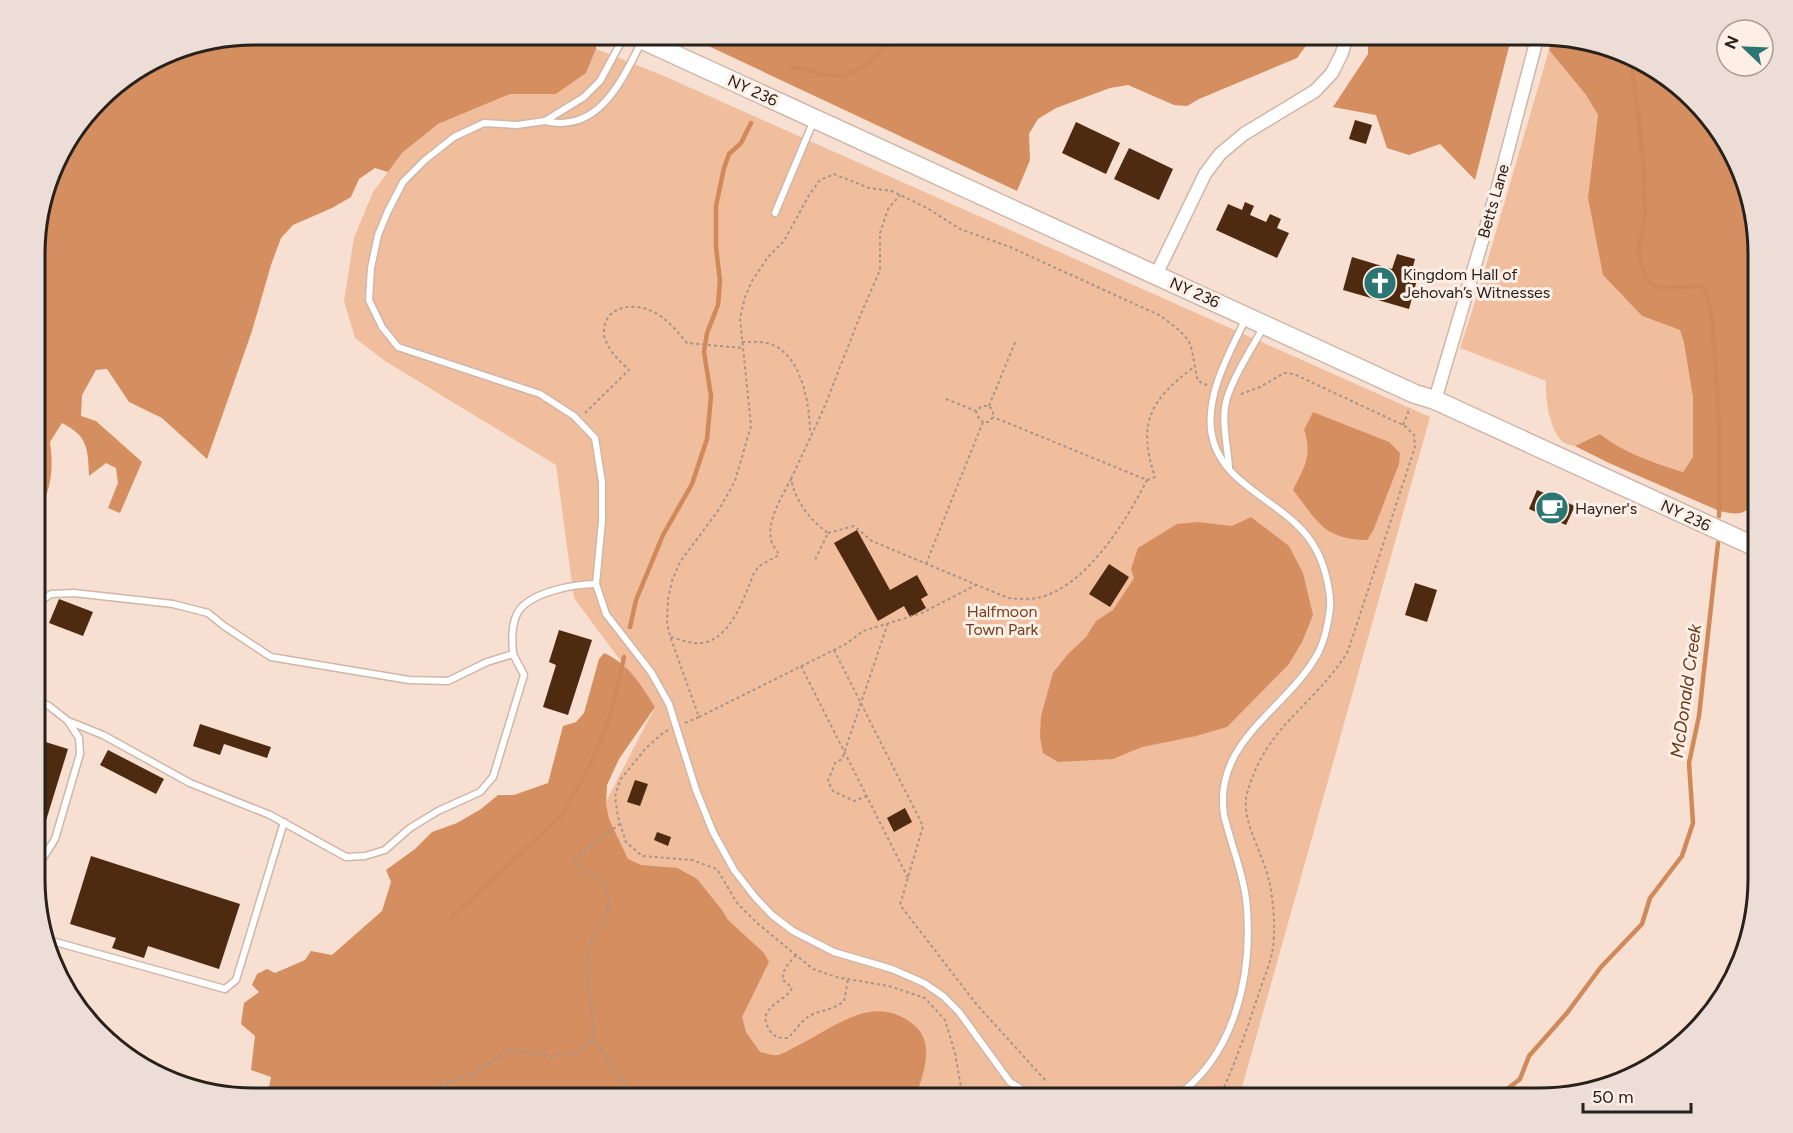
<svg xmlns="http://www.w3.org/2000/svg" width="1793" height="1133" font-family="Figtree,sans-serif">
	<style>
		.green { fill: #f0bd9d }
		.forest { fill: #d58e5f }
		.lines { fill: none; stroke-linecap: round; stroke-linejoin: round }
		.stream { stroke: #d08a5a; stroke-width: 4.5 }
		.building { fill: #4d2a10 }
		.lane-casing { stroke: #ceb7a9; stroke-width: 9 }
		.street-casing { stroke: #ceb7a9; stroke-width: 15 }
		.secondary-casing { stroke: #ceb7a9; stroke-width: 21 }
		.path { stroke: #a69589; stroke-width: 2; stroke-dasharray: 3 3; stroke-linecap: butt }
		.lane { stroke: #fff; stroke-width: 6 }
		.street { stroke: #fff; stroke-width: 12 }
		.secondary { stroke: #fff; stroke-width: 18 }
		.labels { text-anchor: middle; stroke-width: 6; stroke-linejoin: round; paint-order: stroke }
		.street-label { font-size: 16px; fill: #28201b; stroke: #fdefe6 }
		.poi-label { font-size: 16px; fill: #28201b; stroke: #fdefe6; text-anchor: start }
		.park-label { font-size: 16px; fill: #70401d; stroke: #fdefe6 }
		.water-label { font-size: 18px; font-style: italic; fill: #673815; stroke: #fdefe6 }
		.rim { fill: none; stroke: #28201b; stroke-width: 3 }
	</style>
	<rect width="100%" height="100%" fill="#f7e0d1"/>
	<g class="green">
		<polygon points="596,49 664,76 1430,417 1239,1098 381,1098 600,813 655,707 574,598 556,465 385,361 355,338 344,301 354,238 373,192 402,153 438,124 510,94 556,94 586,73"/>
		<path d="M1549,50L1586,95L1598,115L1596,143L1603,275L1642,316L1680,330L1684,343L1693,398V457L1683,472C1654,463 1624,453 1600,434L1575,446C1570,445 1565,444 1562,441C1549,429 1545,397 1546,381L1460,348L1479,290Z"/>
	</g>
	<g class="forest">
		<path d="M254,35H594L597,36L596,49L586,73L556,94H510L438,124L402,153L388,172L375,168L359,179L351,197L332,208L293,225L281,238L271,265L252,331L207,459L162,418L129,402L107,369L96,370L82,395L81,416L96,421L142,462L120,513L108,508L118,483L116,468L106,463L89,476C88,449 88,436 62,423L50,442C54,471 51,491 36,517V225L57,156L109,89L170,51Z"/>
		<polygon points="685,35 1314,35 1297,58 1199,99 1187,106 1174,105 1128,85 1110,88 1056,108 1038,119 1029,134 1030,160 1017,191"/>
		<polygon points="1368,35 1512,35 1475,180 1440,144 1409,155 1387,148 1376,115 1333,107 1368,54"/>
		<path d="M1553,36L1596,42L1661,71L1729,144L1758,240V280L1754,297L1758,361V498C1746,516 1737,516 1717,510L1609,463L1575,446L1600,434C1624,453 1654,463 1683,472L1693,457V398L1684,343L1680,330L1642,316L1603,275L1588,198L1598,115L1586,95L1549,50Z"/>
		<path d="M1313,412L1389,442L1400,453L1399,464L1373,531L1367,540C1322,539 1318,521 1293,490C1304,467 1313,456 1304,430Z"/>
		<polygon points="1251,517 1289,546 1303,573 1313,615 1302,642 1289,664 1227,727 1196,736 1142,747 1113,759 1058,762 1043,753 1040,737 1041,716 1053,673 1067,655 1086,637 1096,621 1113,610 1134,578 1131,569 1138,548 1177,524 1198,522 1232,526"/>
		<path d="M604,653C630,665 640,684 655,707L619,759L607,785L606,804L609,819L616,834L628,859L641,865L677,868L697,879L722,910L728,920L764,953L769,962L742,1017L746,1032L760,1052C765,1053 773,1056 778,1055C784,1054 790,1049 795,1047C833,1029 873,991 914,1025C936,1043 923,1075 915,1098H267L271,1077L251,1070L255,1036L241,1024L244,1003L259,992L252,985L257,974L267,969L275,973L305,960L311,951L332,955L382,911L391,882L386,870L415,849L432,832L457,823L481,809L498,795H514L548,783L563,726L576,722L584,713L599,659Z"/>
	</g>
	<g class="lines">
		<g class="stream">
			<path d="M1616,51L1632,65L1643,157L1645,217L1638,254L1647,280L1659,288L1703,286C1713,310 1713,333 1715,359C1719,411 1721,463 1719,516"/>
			<polyline points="790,68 802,68 823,75 843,76 866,66 878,52 891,42 913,35"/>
			<polyline points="630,627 636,600 663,535 692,484 707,439 711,396 704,352 707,333 718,305 720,281 716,247 716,206 724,168 729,154 741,143 751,123"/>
			<polyline points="451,918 561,816 591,764 611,714 624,657"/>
			<polyline points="1496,1098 1520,1079 1529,1056 1567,1013 1601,967 1642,924 1650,898 1682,856 1693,823 1689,763 1699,716 1718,543"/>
		</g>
	</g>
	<g class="building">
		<polygon points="1355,120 1372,125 1366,144 1349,139"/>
		<polygon points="1076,122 1120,143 1106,174 1062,153"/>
		<polygon points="1129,148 1173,169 1159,200 1114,179"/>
		<polygon points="1245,202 1254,206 1250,215 1266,222 1270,214 1281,219 1277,228 1289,233 1277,258 1216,230 1228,204 1242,210"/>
		<polygon points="1397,254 1415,259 1411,274 1418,276 1409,309 1343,290 1352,257 1392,269"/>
		<polygon points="1537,490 1575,506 1566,525 1529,509"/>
		<polygon points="857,530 890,590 917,575 928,595 921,599 926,608 910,617 904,606 878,621 834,543"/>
		<polygon points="1109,564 1129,577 1110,607 1089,594"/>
		<polygon points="1415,583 1437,590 1427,622 1405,615"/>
		<polygon points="59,599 93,612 83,636 49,623"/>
		<polygon points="559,630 592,640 568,715 543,707 556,665 549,662"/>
		<polygon points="200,724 271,747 267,758 224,744 220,755 193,746"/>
		<polygon points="36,739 68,749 41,837 36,836"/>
		<polygon points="108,750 164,779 156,794 100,765"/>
		<polygon points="635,780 648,784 640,806 627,802"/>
		<polygon points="905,808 912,822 894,832 887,818"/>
		<polygon points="657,832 671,837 668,846 654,840"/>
		<polygon points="91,856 240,904 219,969 148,946 144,958 112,948 116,938 70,924"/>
	</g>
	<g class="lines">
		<defs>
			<g id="lane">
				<path d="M625,35L600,81L584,97L545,121C599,134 622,80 642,41"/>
				<polyline points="545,121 517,125 484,123 454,137 425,160 403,182 388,211 378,235 371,268 369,300 382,327 398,347 540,394 574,416 595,438 602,482 602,521 596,584 606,614 651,672 669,704 696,790 713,832 734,870 755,897 772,915 793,931 834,952 892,969 924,983 943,996 959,1012 1010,1082 1036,1098"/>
				<polyline points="775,213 814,120"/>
				<path d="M1229,468C1228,448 1222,427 1225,407C1228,384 1253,347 1264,326"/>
				<polyline points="36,604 51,594 74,593 173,604 208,613 224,626 271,657 409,680 448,681 487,662 513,654 524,675 493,777 480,792 438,811 410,828 385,850 365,856 346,857 270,815 190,783 103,735 68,721"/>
				<path d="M513,654C512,640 511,625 518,612C530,592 575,584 596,584"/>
				<polyline points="36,700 49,706 68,721 79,738 80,754 55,839 43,858 36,861"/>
				<polyline points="48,940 225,989 236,980 284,822"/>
				<path d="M1174,1098C1234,1057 1252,978 1247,909C1245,877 1231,845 1224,815C1213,741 1285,711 1317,655C1325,641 1328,624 1330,608C1331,596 1328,583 1325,572C1320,554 1311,538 1297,525C1267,495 1217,479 1211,430C1207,391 1230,352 1246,318"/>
			</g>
			<g id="street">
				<polyline points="1156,275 1205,174 1220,154 1244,134 1315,91 1332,73 1342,53 1347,35"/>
				<polyline points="1435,400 1498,187 1538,35"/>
				<polyline points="1749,543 1758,526"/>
			</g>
			<polyline id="secondary" points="632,35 1415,394 1435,400 1758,548"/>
		</defs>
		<use href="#lane" class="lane-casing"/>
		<use href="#street" class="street-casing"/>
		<use href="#secondary" class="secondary-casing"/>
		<g class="path">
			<path d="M742,342C752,342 761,341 770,344C802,354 810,406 810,433"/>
			<polyline points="946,399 976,411"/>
			<polyline points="989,406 1016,340"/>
			<path d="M585,413L629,370C619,361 605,347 604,333C603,308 630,302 649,310C665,316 676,330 687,343L743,348"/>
			<polyline points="1403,425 1410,408"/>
			<polyline points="791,479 824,408 860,316 880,270 880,233 888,209 900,195"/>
			<path d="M1147,480L1155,477C1137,423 1150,400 1194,367"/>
			<path d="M828,533L854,526L872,541L1008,598C1020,599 1033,600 1045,596C1090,580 1126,521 1147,480L993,417"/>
			<polyline points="926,564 983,422 989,422 993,417 993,411 989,406 982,406 976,411 978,417 983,422"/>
			<path d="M671,637C678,639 686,642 694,643C729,647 744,597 754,573L759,566L779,555C777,551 774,547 772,543C765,522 782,497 791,479C796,502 809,519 828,533L814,562"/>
			<polyline points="834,650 923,826 900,905 977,1005 1046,1081"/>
			<polyline points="801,666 908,878"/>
			<polyline points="699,717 846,644 863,631 922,613 976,585"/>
			<path d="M685,723L699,717L670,636L667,622L668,599L672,581L680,562L720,508L735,481L751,426L740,318L745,297L752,281L768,257L784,241L809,195L820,180L834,174L869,188L892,191L927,208L960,229L1010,247L1161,316C1171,324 1188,335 1191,347C1194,358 1195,370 1198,381L1207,385"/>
			<polyline points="668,730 663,733 646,748 620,780 615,797 618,817 626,842 642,856 692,860 717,869 737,903 757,923 813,969 836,977 889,986 925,998 945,1020 955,1053 961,1087 968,1098"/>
			<polyline points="867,796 854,801 833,791 828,781 835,763 842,759 888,623"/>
			<path d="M796,955L785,968L782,979L792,988C785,1003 754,1007 770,1031C775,1038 780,1038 788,1038C797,1029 801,1020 813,1014C823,1010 835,1009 844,1001L848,979"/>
			<polyline points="592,1040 603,1051 632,1098"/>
			<path d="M396,1098L402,1091L425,1092L477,1072L503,1053L508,1051H523L551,1057L576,1053L592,1040C598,1010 582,982 588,952C592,933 614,918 608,896C603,873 587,876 573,862L574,858L620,824"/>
			<path d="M1219,1098C1235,1065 1246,1031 1258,996C1262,982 1269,968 1272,953C1276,932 1274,902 1269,881C1264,855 1240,819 1247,794C1265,725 1315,706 1348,651L1415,447L1414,435L1405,426L1294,374L1284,373L1260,387L1241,394"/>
		</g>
		<use href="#lane" class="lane"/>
		<use href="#street" class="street"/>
		<use href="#secondary" class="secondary"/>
	</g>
	<defs>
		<symbol id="church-disc" viewBox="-11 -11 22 22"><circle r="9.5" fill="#2b7572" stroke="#fdefe6"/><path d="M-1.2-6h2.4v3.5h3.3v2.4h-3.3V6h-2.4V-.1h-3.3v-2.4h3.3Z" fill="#fff"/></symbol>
		<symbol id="cafe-disc" viewBox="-11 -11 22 22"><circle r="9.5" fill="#2b7572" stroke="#fdefe6"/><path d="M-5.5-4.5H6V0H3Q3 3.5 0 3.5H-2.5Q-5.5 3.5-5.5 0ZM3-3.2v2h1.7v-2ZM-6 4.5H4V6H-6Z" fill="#fff"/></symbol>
	</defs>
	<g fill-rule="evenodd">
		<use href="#church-disc" x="1361" y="264" width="38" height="38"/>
		<use href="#cafe-disc" x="1533" y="489" width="38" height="38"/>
	</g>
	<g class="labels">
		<g class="street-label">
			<text transform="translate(753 90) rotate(25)" y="6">NY 236</text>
			<text transform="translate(1493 201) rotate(-74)" y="6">Betts Lane</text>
			<text transform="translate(1195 292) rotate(24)" y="6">NY 236</text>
			<text transform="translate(1686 515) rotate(25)" y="6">NY 236</text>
		</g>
		<g class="poi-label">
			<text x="1403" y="280">Kingdom Hall of<tspan x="1403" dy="18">Jehovah’s Witnesses</tspan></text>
			<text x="1575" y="514">Hayner's</text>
		</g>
		<g class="park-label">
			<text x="1002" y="617">Halfmoon<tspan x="1002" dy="18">Town Park</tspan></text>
		</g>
		<g class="water-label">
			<text transform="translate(1686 691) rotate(-82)" y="6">McDonald Creek</text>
		</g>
	</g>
	<path d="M0 0H1793V1133H0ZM254 45H1539A209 209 0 0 1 1748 254V879A209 209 0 0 1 1539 1088H254A209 209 0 0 1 45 879V254A209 209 0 0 1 254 45Z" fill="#ecded6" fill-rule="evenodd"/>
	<path class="rim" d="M254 45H1539A209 209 0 0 1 1748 254V879A209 209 0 0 1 1539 1088H254A209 209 0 0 1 45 879V254A209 209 0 0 1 254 45Z"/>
	<g transform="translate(1745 48) rotate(293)"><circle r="28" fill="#fdefe6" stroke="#a89c95" stroke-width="1.5"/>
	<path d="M0-4.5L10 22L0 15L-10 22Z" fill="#2b7572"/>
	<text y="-9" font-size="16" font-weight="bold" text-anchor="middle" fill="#28201b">N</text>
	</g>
	<path d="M1583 1103v9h108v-9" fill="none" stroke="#28201b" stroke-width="3"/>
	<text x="1592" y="1103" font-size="18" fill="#28201b" stroke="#fdefe6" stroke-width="4.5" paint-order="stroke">50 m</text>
</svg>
